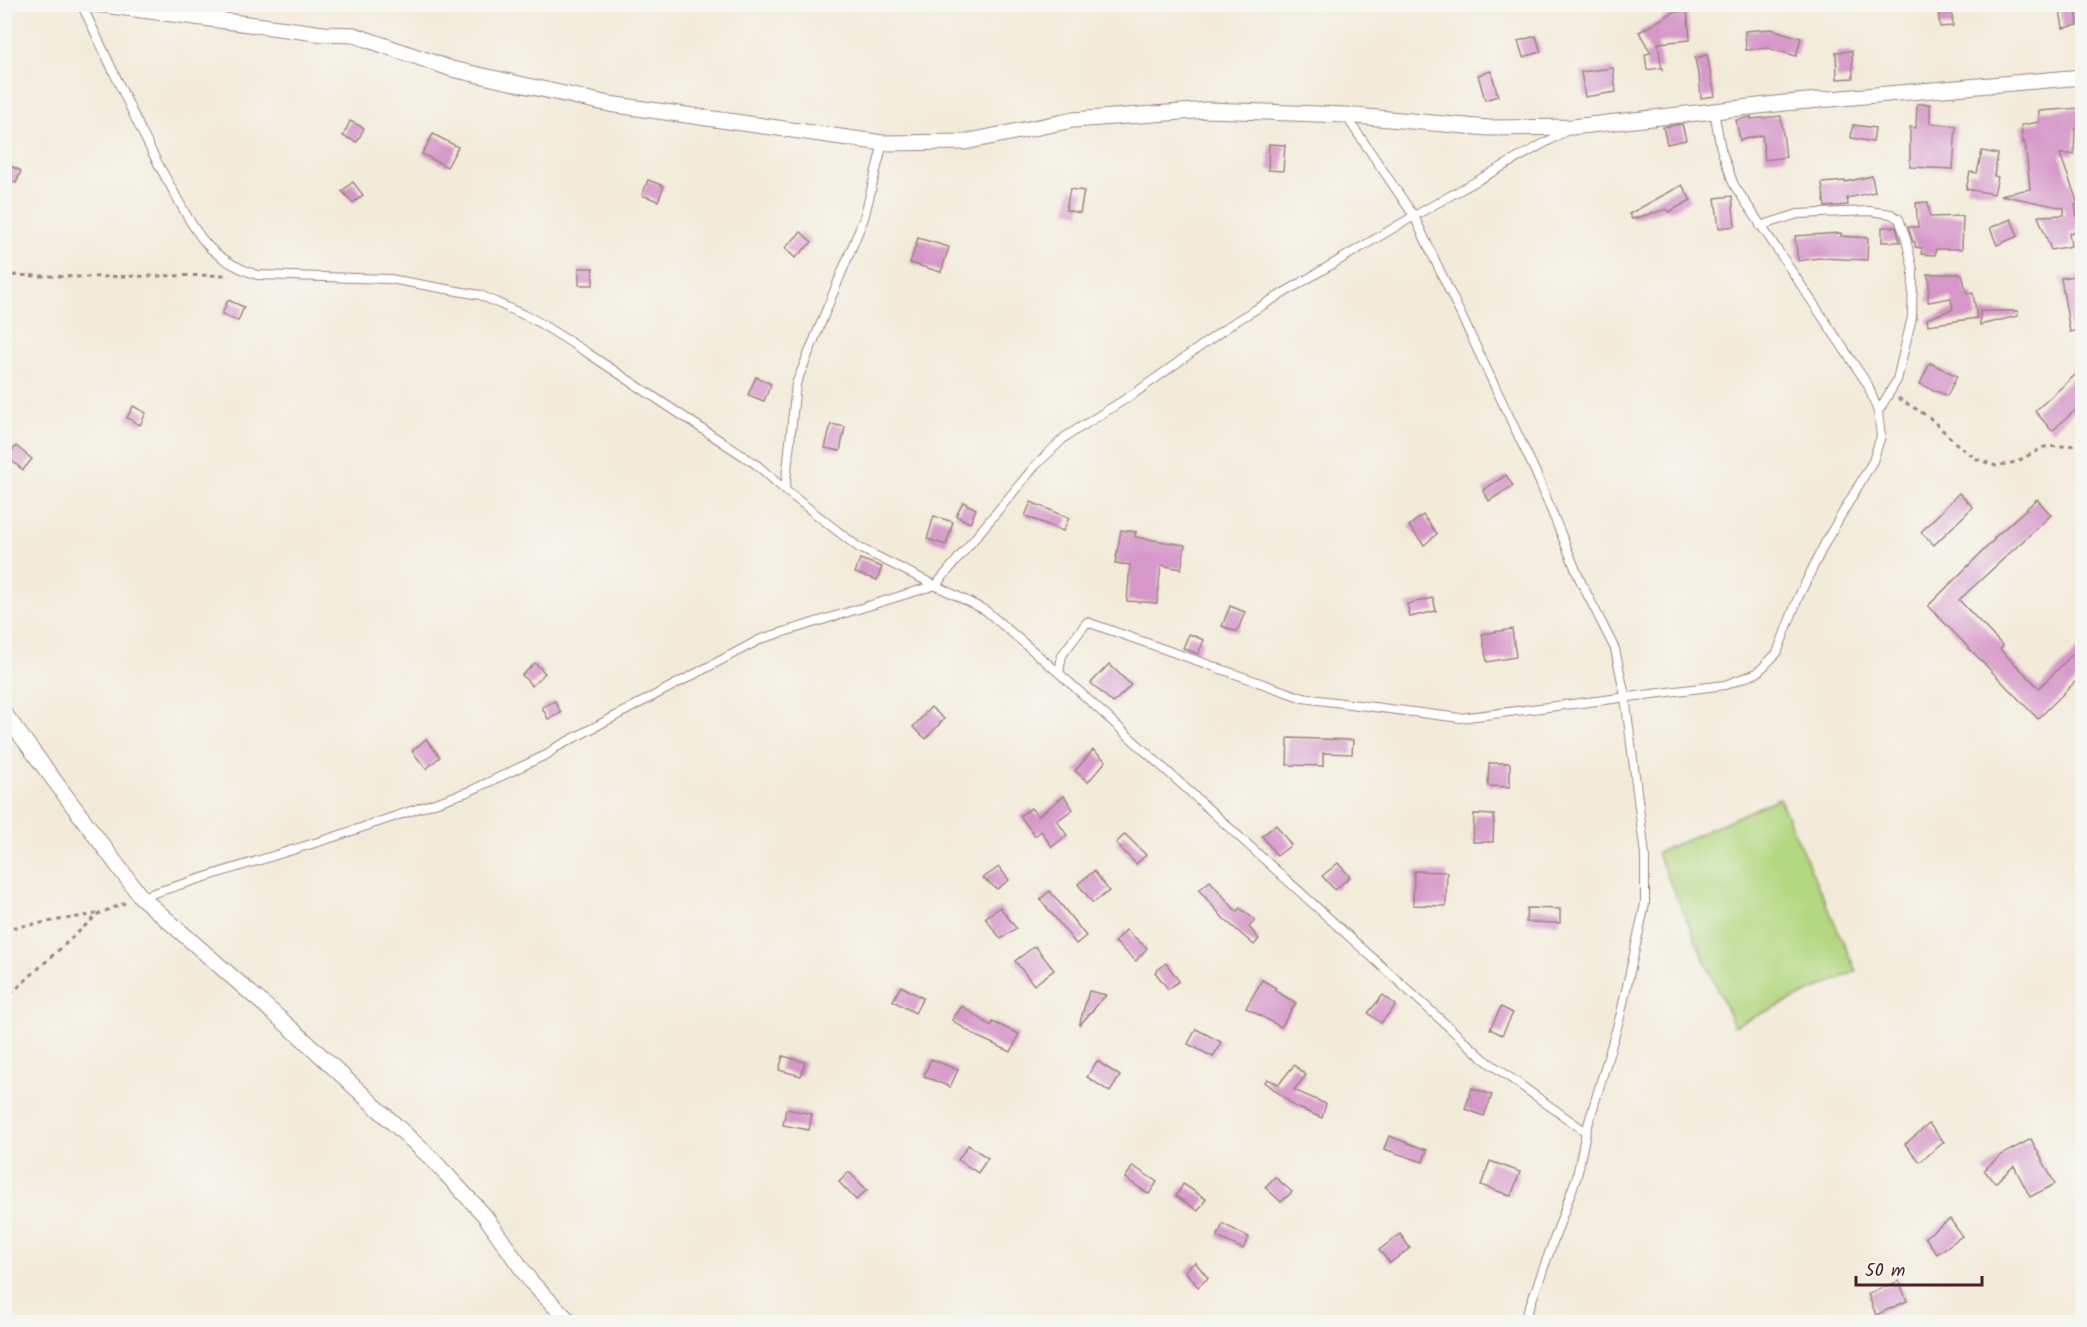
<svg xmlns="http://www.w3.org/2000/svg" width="2087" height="1327" font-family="Kalam,sans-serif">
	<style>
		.green { fill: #b3d881; stroke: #7e7c56; stroke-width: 1.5 }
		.building { fill: #d697c9 }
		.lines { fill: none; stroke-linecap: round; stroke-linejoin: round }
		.lane-casing { stroke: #9e8582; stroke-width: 10 }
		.street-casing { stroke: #9e8582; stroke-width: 17 }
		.path { stroke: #9e8582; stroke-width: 3; stroke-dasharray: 4.5 4.5; stroke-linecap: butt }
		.lane { stroke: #fff; stroke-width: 8 }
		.street { stroke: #fff; stroke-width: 15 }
	</style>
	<rect width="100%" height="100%" fill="#f6f6f2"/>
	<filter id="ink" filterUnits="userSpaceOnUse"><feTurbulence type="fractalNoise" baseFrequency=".0167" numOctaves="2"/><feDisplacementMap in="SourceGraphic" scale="12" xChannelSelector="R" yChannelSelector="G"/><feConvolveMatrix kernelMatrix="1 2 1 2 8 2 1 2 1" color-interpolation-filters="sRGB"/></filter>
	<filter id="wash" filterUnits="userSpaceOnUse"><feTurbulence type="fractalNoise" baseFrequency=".008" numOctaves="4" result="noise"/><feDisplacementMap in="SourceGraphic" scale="24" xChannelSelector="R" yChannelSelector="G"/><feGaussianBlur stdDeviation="1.35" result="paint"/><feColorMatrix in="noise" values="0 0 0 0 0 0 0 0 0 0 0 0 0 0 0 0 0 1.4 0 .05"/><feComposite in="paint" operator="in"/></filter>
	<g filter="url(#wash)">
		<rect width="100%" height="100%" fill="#f3ebd9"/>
		<polygon class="green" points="1779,798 1856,971 1734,1026 1657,853"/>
		<g id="blocks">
			<g class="building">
				<polygon points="2059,4 2075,4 2078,25 2063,28"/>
				<polygon points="1951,7 1953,26 1940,27 1938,8"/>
				<polygon points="1687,10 1690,40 1658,43 1662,70 1660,68 1647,70 1645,54 1651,53 1639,32 1674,12"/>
				<polygon points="1771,29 1801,38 1796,56 1768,48 1746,50 1745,31"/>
				<polygon points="1536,36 1541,52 1523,57 1518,41"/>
				<polygon points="1852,51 1853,78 1837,79 1836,52"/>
				<polygon points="1707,55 1715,96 1701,98 1699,74 1698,74 1695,58"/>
				<polygon points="1613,68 1616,92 1585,97 1581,72"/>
				<polygon points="1491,71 1498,96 1485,100 1478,75"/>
				<polygon points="1917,104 1930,104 1930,123 1956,126 1953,169 1910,167 1910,127 1916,128"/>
				<polygon points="2081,108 2082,129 2075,129 2074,154 2060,154 2078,204 2075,205 2079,231 2069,233 2071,246 2051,250 2038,216 2064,215 2064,208 2000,195 2030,189 2025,142 2023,143 2021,125 2039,122 2039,111"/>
				<polygon points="1781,116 1786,157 1765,160 1762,135 1740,140 1736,120 1751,117 1751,119"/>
				<polygon points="350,121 364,128 357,142 343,136"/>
				<polygon points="1682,124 1686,140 1667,144 1663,127"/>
				<polygon points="1853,125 1875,128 1873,142 1851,138"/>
				<polygon points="433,134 458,147 447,167 422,154"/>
				<polygon points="1269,144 1285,145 1283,171 1268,170"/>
				<polygon points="1982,151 1998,154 1994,176 1998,177 1994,194 1966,189 1970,172 1977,173"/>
				<polygon points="8,165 21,171 16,183 4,179"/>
				<polygon points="1872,176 1875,192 1847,198 1848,205 1825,207 1822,183 1845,181 1845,182"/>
				<polygon points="648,180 664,186 658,201 642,195"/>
				<polygon points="353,182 363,195 353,203 342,191"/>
				<polygon points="1682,185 1691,200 1669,212 1667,209 1632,219 1629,214"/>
				<polygon points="1070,189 1084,191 1080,213 1066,210"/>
				<polygon points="1732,196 1735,226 1719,228 1715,198"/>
				<polygon points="1928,202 1930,217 1963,216 1962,249 1936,249 1935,255 1921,254 1922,248 1915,247 1915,242 1913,242 1908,227 1918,227 1916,203"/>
				<polygon points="2011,219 2018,236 1997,245 1990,228"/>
				<polygon points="1882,227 1896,227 1900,242 1882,242"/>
				<polygon points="801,232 812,242 795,258 785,248"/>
				<polygon points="1841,233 1841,236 1868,238 1867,260 1819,258 1798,261 1795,236"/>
				<polygon points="918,238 949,247 941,272 910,263"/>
				<rect x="579" y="268" width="14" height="17"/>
				<polygon points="1927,274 1962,274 1967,294 1973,293 1977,318 1928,325 1927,319 1953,309 1951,298 1928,302 1929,280"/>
				<polygon points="2082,275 2082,329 2070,332 2061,278"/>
				<polygon points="228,300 244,307 238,321 222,314"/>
				<polygon points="1980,311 2018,311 2018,316 1980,325"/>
				<polygon points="1930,363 1957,376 1947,396 1920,384"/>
				<polygon points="2082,369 2082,404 2052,431 2035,411"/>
				<polygon points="756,377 771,384 764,401 748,395"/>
				<polygon points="133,406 146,413 140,425 127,418"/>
				<polygon points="831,424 845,427 840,451 825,448"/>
				<polygon points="16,446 32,459 23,470 7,457"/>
				<polygon points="1506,475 1513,486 1489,501 1483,490"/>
				<polygon points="1959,493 1973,507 1934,545 1921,532"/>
				<polygon points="2037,499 2051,515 1959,600 2003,646 2000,649 2039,688 2082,645 2082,675 2038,719 1928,606 1995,539 1994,538"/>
				<polygon points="963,502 976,509 970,523 956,516"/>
				<polygon points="1031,502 1069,518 1063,531 1025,516"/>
				<polygon points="1423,515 1437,534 1424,545 1409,526"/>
				<polygon points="934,516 953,522 946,545 927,539"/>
				<polygon points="1121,530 1136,532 1135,537 1185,545 1181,569 1161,565 1157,603 1127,601 1130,565 1115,563"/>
				<polygon points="860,559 882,567 877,580 855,573"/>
				<polygon points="1433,598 1436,611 1410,617 1407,604"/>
				<polygon points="1230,606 1245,612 1237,632 1222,626"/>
				<polygon points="1512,629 1516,657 1487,662 1482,634"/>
				<polygon points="1189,634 1204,640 1198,654 1183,648"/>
				<polygon points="535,663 545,673 532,686 522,675"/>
				<polygon points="1109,664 1131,685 1113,703 1091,683"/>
				<polygon points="555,701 561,713 548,719 542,707"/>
				<polygon points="931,707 944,719 926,739 913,727"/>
				<polygon points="1288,738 1353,740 1352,754 1323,753 1323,766 1287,765"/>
				<polygon points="426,739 440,757 426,769 412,751"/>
				<polygon points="1093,750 1106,761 1088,782 1075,771"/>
				<polygon points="1489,763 1510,763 1510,787 1488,786"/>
				<polygon points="1064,796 1073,809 1057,821 1067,835 1052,847 1041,831 1035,836 1020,816 1031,808 1038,816"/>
				<polygon points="1474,814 1494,815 1493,842 1473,842"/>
				<polygon points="1276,825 1291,845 1277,856 1262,836"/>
				<polygon points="1125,834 1146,855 1136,864 1116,843"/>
				<polygon points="1338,863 1350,877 1335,890 1322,876"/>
				<polygon points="999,867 1009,880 997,889 983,878"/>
				<polygon points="1094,871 1109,891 1093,903 1078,884"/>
				<polygon points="1414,871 1447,872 1446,906 1413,905"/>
				<polygon points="1210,881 1237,912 1240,908 1255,920 1249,927 1259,939 1254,945 1224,919 1199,890"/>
				<polygon points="1050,891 1086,936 1076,944 1040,899"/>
				<polygon points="1000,907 1016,928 1001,939 985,918"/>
				<polygon points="1527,908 1560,909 1560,923 1526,922"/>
				<polygon points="1126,930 1147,948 1136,961 1115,942"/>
				<polygon points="1035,946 1054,970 1034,985 1015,961"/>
				<polygon points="1166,963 1179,981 1168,989 1155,972"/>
				<polygon points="1262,980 1276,988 1274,990 1296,1003 1281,1027 1246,1008"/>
				<polygon points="901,986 923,998 915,1013 893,1001"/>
				<polygon points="1089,991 1106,995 1079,1026"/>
				<polygon points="1383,995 1396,1005 1381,1023 1368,1013"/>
				<polygon points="962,1006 991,1026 993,1022 1019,1034 1011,1052 976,1036 952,1020"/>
				<polygon points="1501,1007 1513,1013 1502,1035 1490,1029"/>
				<polygon points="1196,1029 1221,1042 1213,1057 1188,1044"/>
				<polygon points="783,1056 805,1062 801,1076 779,1070"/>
				<polygon points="931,1059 958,1070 950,1087 924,1076"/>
				<polygon points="1097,1061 1120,1076 1110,1092 1087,1077"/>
				<polygon points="1294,1065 1306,1075 1294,1090 1326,1104 1322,1118 1296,1107 1265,1082 1267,1079 1279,1084"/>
				<polygon points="1472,1088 1492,1095 1484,1116 1465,1109"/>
				<polygon points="786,1109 812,1114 809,1130 783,1125"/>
				<polygon points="1929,1124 1944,1142 1920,1162 1905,1144"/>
				<polygon points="1389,1136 1427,1150 1423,1162 1384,1149"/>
				<polygon points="2031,1139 2055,1184 2030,1197 2014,1166 1995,1183 1984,1170 2001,1155"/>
				<polygon points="968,1145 988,1158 978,1173 958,1160"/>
				<polygon points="1490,1161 1520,1172 1511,1196 1481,1185"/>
				<polygon points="1133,1166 1157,1182 1149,1194 1125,1178"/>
				<polygon points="849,1172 867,1190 856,1200 839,1182"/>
				<polygon points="1275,1177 1292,1192 1281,1202 1265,1187"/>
				<polygon points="1183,1184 1206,1199 1198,1211 1176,1196"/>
				<polygon points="1950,1219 1962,1236 1937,1254 1925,1237"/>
				<polygon points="1223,1224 1249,1237 1243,1249 1217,1237"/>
				<polygon points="1400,1234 1410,1248 1390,1263 1379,1250"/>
				<polygon points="1195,1262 1208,1278 1198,1287 1185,1271"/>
				<polygon points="1899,1281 1907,1301 1876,1315 1868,1294"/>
			</g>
		</g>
	</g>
	<g filter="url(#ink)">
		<use href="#blocks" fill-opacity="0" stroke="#9e8582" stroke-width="1.5"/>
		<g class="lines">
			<defs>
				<g id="lane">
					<path d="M81,4C113,67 139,133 175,194C185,213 195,232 210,248C224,261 239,269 257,275L390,279L480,295L535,320L586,352L757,465L785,490L858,547L985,610L1059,673L1484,1059L1586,1132"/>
					<polyline points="1346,116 1414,216 1536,473 1580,580 1615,649 1625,696 1645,855 1645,904 1620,1017 1586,1132 1577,1176 1524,1322"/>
					<polyline points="1760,226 1798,214 1869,211 1891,214 1899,219 1905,235 1913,270 1912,317 1897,380 1878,412"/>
					<polyline points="785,490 796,384 864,218 883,143"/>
					<polyline points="1059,673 1062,655 1087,622 1303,698 1460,718 1725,685 1757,673 1777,653 1798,598 1826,541 1873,461 1881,436 1878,412 1868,385 1734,185 1721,149 1714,111"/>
					<polyline points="141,897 334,837 470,791 548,754 555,748 761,639 936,585 1035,466 1065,437 1135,393 1236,321 1414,216 1566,131"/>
				</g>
				<g id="street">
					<polyline points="96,4 324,34 354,35 452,69 609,104 883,143 965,142 1073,120 1208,110 1345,115 1488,128 1572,127 1785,103 2082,77"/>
					<polyline points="4,713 141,897 302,1038 433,1160 485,1216 531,1282 570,1322"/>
				</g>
			</defs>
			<use href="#lane" class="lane-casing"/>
			<use href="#street" class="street-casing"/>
			<g class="path">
				<polyline points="4,275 85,277 228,275"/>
				<polyline points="1898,398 1929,417 1961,448 1977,459 1996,466 2016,462 2044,447 2082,445"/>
				<polyline points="4,929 96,914"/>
				<polyline points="4,1000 98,914 125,903"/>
			</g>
			<use href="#lane" class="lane"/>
			<use href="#street" class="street"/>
		</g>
	</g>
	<rect width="2087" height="1327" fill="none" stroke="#f6f6f2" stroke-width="24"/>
	<path d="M1856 1276v9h126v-9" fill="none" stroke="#4a1f2b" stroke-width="3"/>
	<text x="1865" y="1276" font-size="18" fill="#4a1f2b" stroke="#f6f6f2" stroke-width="4.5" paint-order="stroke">50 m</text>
</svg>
